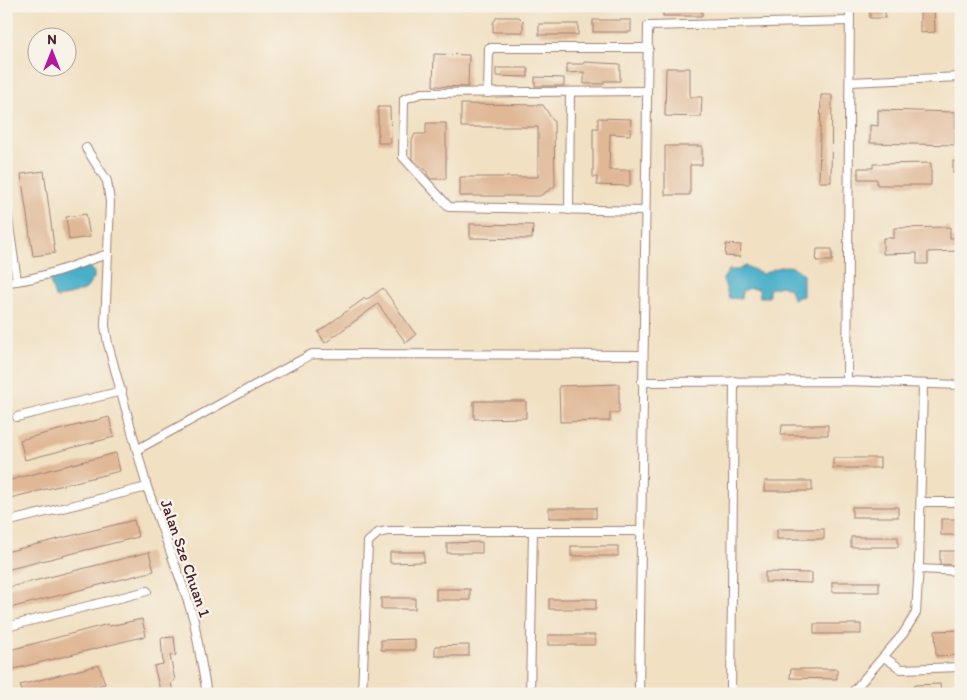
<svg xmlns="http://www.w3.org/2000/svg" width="967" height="700" font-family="Itim,sans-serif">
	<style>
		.water { fill: #4aafc9; stroke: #4a677a }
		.building { fill: #e0b896 }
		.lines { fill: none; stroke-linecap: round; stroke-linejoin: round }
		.street-casing { stroke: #9e8076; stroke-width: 10 }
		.street { stroke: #fff; stroke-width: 8 }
		.labels { text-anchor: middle; stroke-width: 5; stroke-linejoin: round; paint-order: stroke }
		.street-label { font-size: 16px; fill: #4a1f2b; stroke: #f7f3e8 }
	</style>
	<rect width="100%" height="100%" fill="#f7f3e8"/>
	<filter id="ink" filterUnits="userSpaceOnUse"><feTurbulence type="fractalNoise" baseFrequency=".02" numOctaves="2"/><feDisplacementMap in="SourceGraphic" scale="10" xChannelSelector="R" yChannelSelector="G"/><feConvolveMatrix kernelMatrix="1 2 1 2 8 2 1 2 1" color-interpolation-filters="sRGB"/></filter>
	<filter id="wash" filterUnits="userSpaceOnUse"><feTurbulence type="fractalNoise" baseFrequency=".0096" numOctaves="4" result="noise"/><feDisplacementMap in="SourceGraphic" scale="20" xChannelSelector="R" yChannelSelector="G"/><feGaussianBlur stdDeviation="1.12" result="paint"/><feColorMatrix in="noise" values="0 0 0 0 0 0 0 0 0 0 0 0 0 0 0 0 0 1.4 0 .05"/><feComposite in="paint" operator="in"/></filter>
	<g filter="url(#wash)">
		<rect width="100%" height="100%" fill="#f1e0c2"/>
		<g class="water">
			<path d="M746,266L763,274C778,267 791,260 803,275V296L793,299L790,289L782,286L769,289V297H760L759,289L751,288L742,291L741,299L729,298L723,279L729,270H738Z"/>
			<polygon points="90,267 94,273 94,278 86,289 79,292 58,298 55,297 49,278 81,268"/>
		</g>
		<g id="blocks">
			<g class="building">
				<rect x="663" y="6" width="39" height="10"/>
				<rect x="870" y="6" width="15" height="12"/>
				<polygon points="920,6 934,6 935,32 920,33"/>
				<polygon points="497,17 519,17 523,21 523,32 493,32 493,23"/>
				<rect x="593" y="20" width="38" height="12"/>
				<rect x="539" y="24" width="39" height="11"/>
				<polygon points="434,54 469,55 468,87 433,86"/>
				<polygon points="584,62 620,64 620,81 604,81 604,84 584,84 584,72 567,73 567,64 584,64"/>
				<polygon points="496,68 528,68 528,77 496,76"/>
				<polygon points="666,68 690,68 690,97 702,97 701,117 665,116"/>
				<polygon points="535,77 564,78 564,86 535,86"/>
				<polygon points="821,95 832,95 831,182 819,182"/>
				<polygon points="461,104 543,105 554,122 555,186 540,196 460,196 460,177 538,177 538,127 461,127"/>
				<polygon points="378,107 390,107 391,143 378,143"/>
				<polygon points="878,110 956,112 955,145 870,143 870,125 878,126"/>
				<polygon points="598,118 631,119 630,135 610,134 609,170 630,170 630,186 597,185 597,177 593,177 593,128 598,128"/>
				<polygon points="426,123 446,123 446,179 431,179 427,174 427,171 412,159 412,140 415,134 426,134"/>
				<polygon points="665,146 702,146 702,165 690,165 690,195 665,195"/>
				<rect x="953" y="161" width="8" height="12"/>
				<polygon points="931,163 931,185 877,185 877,179 858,179 858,168 873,168 873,164"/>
				<polygon points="44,171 55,253 33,256 21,174"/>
				<polygon points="86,214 90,237 69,240 66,217"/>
				<polygon points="470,224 533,225 532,239 470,238"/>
				<polygon points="950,227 950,238 961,238 961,251 928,252 928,264 917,264 917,253 883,254 883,238 894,238 894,228"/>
				<polygon points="726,244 741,245 740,257 725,256"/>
				<polygon points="817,249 832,249 832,261 816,261"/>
				<polygon points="383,288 416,335 406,343 378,304 325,343 318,332 365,298 366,300"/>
				<polygon points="619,384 619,413 610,413 610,421 560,422 559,386"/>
				<polygon points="474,401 526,401 526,418 474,419"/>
				<polygon points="109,417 114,437 25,460 20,440"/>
				<polygon points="782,425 828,425 828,435 781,435"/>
				<polygon points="116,453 120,471 6,499 6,481"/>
				<rect x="833" y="458" width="47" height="10"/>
				<rect x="765" y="481" width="47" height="10"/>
				<rect x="852" y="507" width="46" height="10"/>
				<rect x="549" y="508" width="47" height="10"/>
				<rect x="941" y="519" width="20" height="16"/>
				<polygon points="134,520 138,537 6,570 6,552"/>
				<rect x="777" y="529" width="47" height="10"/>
				<rect x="851" y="537" width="47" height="10"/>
				<polygon points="482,542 482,553 447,553 447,543"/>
				<rect x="571" y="546" width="47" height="10"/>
				<polygon points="940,551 961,551 961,565 940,564"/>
				<polygon points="149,552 154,571 6,609 6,588"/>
				<polygon points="390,552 424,552 424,562 390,563"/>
				<polygon points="765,572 812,573 812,583 765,582"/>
				<rect x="832" y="582" width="47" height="10"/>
				<rect x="436" y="589" width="34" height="11"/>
				<rect x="381" y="598" width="34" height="11"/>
				<rect x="549" y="599" width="47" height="10"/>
				<polygon points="142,619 146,636 10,670 6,651 108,624 109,626"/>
				<rect x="814" y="624" width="47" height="10"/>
				<polygon points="961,630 961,655 936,656 935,631"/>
				<rect x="548" y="635" width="47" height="10"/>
				<polygon points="174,637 176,655 170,656 175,680 171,683 174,694 161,694 154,666 163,664 161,638"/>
				<polygon points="415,639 415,650 381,650 381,640"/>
				<polygon points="469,645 469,656 435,656 435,646"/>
				<polygon points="99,665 105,684 68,694 23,694 20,685"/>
				<polygon points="791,669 837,669 837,679 790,678"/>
				<polygon points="940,684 941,694 915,694 914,685"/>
			</g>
		</g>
	</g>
	<g filter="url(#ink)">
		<use href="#blocks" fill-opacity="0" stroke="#9e8076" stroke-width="1"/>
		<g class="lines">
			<defs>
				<g id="street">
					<polyline points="850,82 961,77"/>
					<polyline points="488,93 489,48 649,48"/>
					<polyline points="86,148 107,181 110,202 105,326 108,344 147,487"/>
					<polyline points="6,205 17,281"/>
					<polyline points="569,210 570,92"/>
					<polyline points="645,211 449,207 403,157 404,99 422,93 647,91"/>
					<path d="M6,282C41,280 75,264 108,254"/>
					<polyline points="847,381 850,6"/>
					<polyline points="642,382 847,381 961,385"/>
					<polyline points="17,417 122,391"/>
					<polyline points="138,449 312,354 643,355"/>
					<polyline points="921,502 961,502"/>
					<polyline points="6,522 147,487 186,595 194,621 207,694"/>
					<polyline points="919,569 961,571"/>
					<polyline points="6,627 147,591"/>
					<polyline points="884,657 901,669 961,667"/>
					<polyline points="362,694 368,542 378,533 387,531 641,531"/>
					<polyline points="530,694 533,531"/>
					<polyline points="639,694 648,26 850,21"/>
					<polyline points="731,694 734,381"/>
					<polyline points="851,694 903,634 916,613 919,565 923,384"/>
				</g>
			</defs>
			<use href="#street" class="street-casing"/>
			<use href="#street" class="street"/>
		</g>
	</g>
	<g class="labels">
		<g class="street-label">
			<text transform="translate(186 558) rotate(71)" y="6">Jalan Sze Chuan 1</text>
		</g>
	</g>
	<rect width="967" height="700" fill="none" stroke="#f7f3e8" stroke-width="25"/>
	<g transform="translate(52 52)"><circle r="24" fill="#f7f3e8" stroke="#b29e9c"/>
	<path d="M0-4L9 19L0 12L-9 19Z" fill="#b5179e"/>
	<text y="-8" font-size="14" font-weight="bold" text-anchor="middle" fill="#4a1f2b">N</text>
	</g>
</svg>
